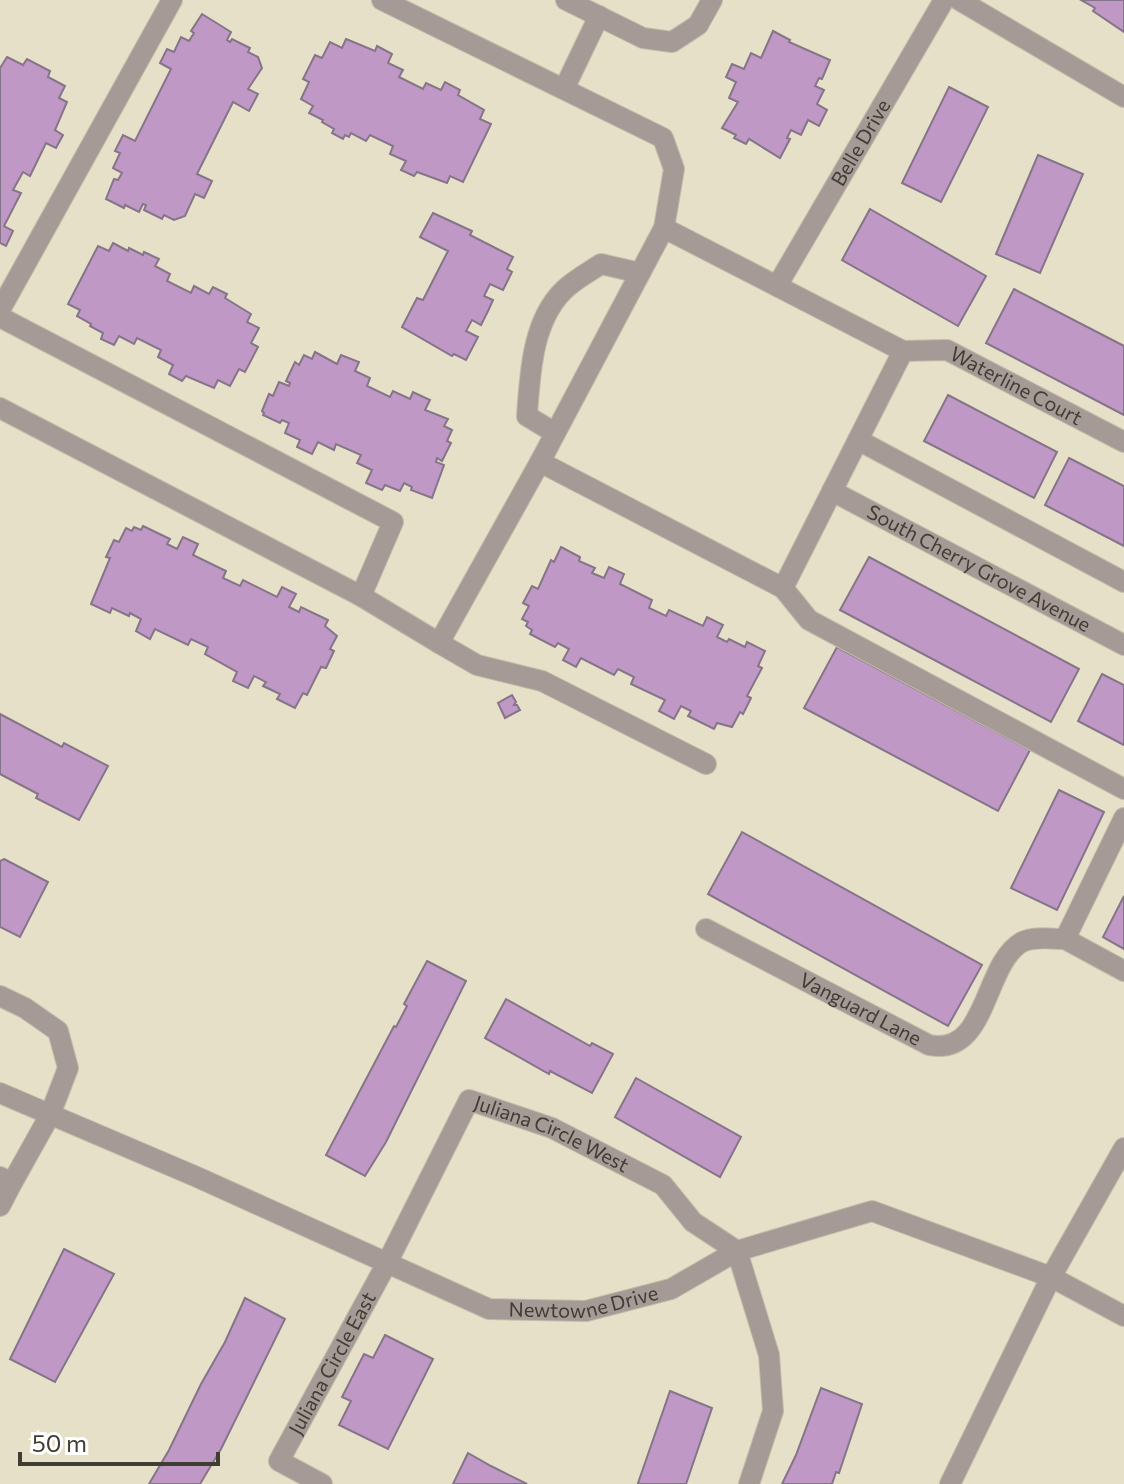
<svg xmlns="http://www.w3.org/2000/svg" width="1124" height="1484" font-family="Commissioner,sans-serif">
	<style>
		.building { fill: #bf98c6; stroke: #857588; stroke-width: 2 }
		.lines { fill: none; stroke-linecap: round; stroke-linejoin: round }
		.minor-casing { stroke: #c2bca7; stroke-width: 22 }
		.minor { stroke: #a69a97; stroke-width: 20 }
		.labels { text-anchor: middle; stroke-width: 6; stroke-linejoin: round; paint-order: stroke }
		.street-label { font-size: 20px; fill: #403d33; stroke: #fff }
	</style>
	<rect width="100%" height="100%" fill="#e7e0c8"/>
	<g class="building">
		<polygon points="1081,0 1124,0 1124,32 1093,11 1095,8"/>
		<polygon points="202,14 231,32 227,40 230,42 232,39 250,48 248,52 258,57 262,68 248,89 258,94 249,111 233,102 197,174 212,181 204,198 195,194 185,216 174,220 164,215 162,219 144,210 146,205 143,204 139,212 125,205 124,208 106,199 114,179 118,180 122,173 113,168 120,153 115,151 123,135 135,141 171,69 160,63 167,49 174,52 181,37 189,41 194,33 191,31"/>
		<polygon points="773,31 790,40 789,42 830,60 822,79 819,78 815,86 824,90 817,104 827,110 819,126 808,120 801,135 791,130 787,138 790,139 780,158 749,139 746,144 734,138 736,135 722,128 738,102 729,98 736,82 726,77 732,64 744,69 751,53 761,58"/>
		<polygon points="346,39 375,51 377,46 392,54 388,63 403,70 399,77 423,89 426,83 441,90 445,82 460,90 458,95 484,110 480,119 491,124 463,182 450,176 447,183 417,172 414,176 401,170 406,161 390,154 393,146 370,135 366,141 351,133 349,137 345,135 343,139 332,133 334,129 322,122 323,120 309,113 313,106 301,99 309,82 303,79 315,55 322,58 330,42 342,48"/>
		<polygon points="7,57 23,65 27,59 50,71 48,77 65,86 59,98 67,102 55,130 63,135 56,148 46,143 30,176 23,172 13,190 21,193 4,226 13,231 6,246 0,243 0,68"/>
		<polygon points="949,87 988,107 941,202 902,183"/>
		<polygon points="1038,155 1083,174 1040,273 996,254"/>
		<polygon points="870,209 986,276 958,326 842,260"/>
		<polygon points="433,213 472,231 470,235 513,257 507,269 512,272 503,290 490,284 484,296 493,300 489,309 481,325 472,320 466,331 478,337 466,360 454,354 452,356 402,327 417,298 423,300 448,251 420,237"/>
		<polygon points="113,243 128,251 129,248 143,255 144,252 159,259 155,266 170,274 167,281 191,293 194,286 209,294 213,287 227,294 225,298 251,314 247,322 259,328 251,343 258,347 245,372 239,369 230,386 218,380 214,388 186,376 182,381 169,374 173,365 158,357 161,350 137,338 134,344 119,336 114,345 101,339 103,333 90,326 91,324 77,316 80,310 68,304 98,246 109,251"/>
		<polygon points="1014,289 1124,346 1124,415 986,343"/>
		<polygon points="315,352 337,364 341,355 359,362 355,371 370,378 367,386 390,397 393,391 410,399 413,392 430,400 425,410 448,419 444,426 452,430 447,441 451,443 442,461 437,458 436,462 444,465 432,498 411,490 412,487 404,483 400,491 385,485 382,490 366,483 372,470 357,463 361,455 336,444 334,450 318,442 312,454 297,447 300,440 285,433 289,423 282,420 280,423 263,415 264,413 262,411 269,394 273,396 279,382 289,386 290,383 286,381 295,362 299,365 304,355 312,359"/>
		<polygon points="948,395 1057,452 1034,498 924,441"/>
		<polygon points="1069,458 1124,486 1124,546 1045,505"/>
		<polygon points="143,526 170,539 167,544 177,549 183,537 198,544 193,555 226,571 223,578 240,586 243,580 277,597 282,587 296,594 289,607 299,612 301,607 328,620 325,626 337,636 330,649 334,651 326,668 321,667 307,695 303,693 295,708 277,699 280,694 263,686 266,682 254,676 248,688 233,681 237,672 205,654 208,647 191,639 188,645 155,629 150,639 136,631 141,619 130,613 129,616 112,608 110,613 91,604 110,558 106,557 114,540 119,542 126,528 132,531 134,527 141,530"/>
		<polygon points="561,547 580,557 579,561 595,568 592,573 604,578 609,567 624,574 620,584 652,600 649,608 666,616 669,610 703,626 707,617 723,625 717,637 727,642 729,639 745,647 747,642 765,651 758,666 762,668 747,696 751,698 743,714 740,712 732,727 717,723 714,729 688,716 691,711 681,706 674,719 659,711 665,700 631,684 634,677 618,669 614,675 581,658 576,667 563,660 569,649 558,643 555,647 530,634 532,630 526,626 528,622 522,619 529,606 523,603 532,586 538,589 551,560 554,562"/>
		<polygon points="869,557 1079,669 1051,722 840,610"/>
		<polygon points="837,647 1030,750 998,811 804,708"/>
		<polygon points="1102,674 1124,685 1124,745 1078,721"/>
		<polygon points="512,695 516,702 514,705 517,705 520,710 505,718 498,703"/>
		<polygon points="0,714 62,747 64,743 108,766 79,820 36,798 38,794 0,774"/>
		<polygon points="1059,790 1104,812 1057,910 1011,888"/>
		<polygon points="742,832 982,965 948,1026 708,894"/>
		<polygon points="4,859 48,882 20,937 0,927 0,861"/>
		<polygon points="1124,896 1124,949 1103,937"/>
		<polygon points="427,961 466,981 386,1142 365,1176 326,1155 394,1026 396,1027 407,1006 404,1004"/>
		<polygon points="506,999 590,1046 592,1043 613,1054 592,1093 550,1071 549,1074 485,1038"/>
		<polygon points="636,1078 741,1137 720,1177 615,1117"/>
		<polygon points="64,1249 114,1274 55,1382 10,1359"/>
		<polygon points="245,1298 285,1319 221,1449 200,1484 149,1484 169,1450 201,1384 225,1342"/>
		<polygon points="385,1335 433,1359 388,1449 339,1425 351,1401 342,1397 364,1354 373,1358"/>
		<polygon points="821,1388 862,1404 839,1473 836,1472 832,1484 782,1484 796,1455"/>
		<polygon points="670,1391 712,1408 686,1484 641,1484 638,1483"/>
		<polygon points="468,1453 491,1466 527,1484 453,1484"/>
	</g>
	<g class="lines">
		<defs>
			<g id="minor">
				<polyline points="566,0 643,38 672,42 698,25 712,0"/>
				<polyline points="959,0 1124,97"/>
				<polyline points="564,89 599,16"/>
				<polyline points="664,228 903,351 783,588"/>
				<path id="s1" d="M777,286L944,0"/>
				<polyline points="0,310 172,0"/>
				<polyline points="0,317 393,522 361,596"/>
				<path id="s2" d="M903,351L947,350L1124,442"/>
				<polyline points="0,408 361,596 439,643 540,462 664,228 674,169 663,138 382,0"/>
				<path d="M555,433L527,416C530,374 532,321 564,290C574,280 589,272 601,264L640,273"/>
				<polyline points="858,440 1124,582"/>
				<polyline points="540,462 783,588 809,620 1124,789"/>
				<path id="s3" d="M832,491L1124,645"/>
				<polyline points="439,643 477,665 542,681 706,764"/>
				<path id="s4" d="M706,929L929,1045C988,1057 983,964 1022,942C1034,936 1052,939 1065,939L1124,818"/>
				<polyline points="1065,939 1124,971"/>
				<polyline points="0,996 25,1008 58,1031 68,1068 50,1115 12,1183"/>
				<path id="s5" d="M0,1093L197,1177L489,1309L586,1311L671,1289L737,1251L872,1211L1051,1277L1124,1316"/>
				<polyline points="0,1177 12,1183 0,1206"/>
				<path id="s6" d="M322,1484L279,1461L387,1263L469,1100L552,1128L663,1185L693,1222L737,1251L769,1355L773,1411L749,1484"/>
				<polyline points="950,1484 1051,1277 1124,1148"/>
			</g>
		</defs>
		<use href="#minor" class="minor-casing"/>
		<use href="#minor" class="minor"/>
	</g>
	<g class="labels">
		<g class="street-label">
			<text dy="7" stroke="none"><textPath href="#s1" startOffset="166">Belle Drive</textPath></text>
			<text dy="7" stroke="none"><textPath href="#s2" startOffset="122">Waterline Court</textPath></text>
			<text dy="7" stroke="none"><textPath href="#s3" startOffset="166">South Cherry Grove Avenue</textPath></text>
			<text dy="7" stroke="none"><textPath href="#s4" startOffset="174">Vanguard Lane</textPath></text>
			<text dy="7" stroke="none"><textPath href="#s6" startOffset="546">Juliana Circle West</textPath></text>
			<text dy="7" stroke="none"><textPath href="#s5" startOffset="630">Newtowne Drive</textPath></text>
			<text dy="7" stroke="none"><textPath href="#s6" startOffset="160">Juliana Circle East</textPath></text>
		</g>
	</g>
	<path d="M20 1452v12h198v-12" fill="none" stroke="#403d33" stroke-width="4"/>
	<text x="32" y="1452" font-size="24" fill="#403d33" stroke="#ffffff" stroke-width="6" paint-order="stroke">50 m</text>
</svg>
